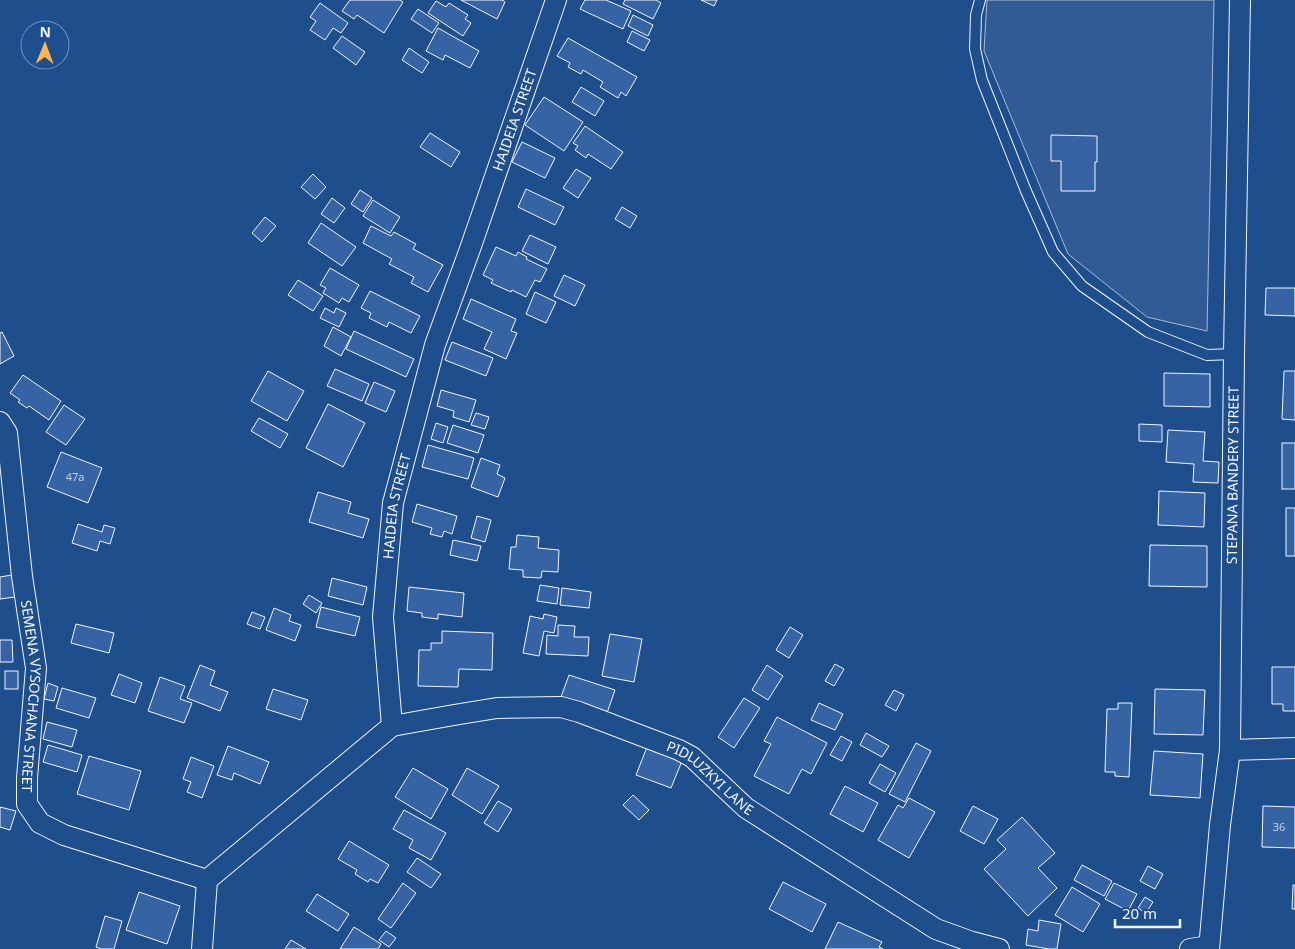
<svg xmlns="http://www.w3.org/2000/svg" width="1295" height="949" font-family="'Noto Sans',sans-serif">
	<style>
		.built { fill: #305b95; stroke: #a8bbd7 }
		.building { fill: #3563a3; stroke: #f2f6ff }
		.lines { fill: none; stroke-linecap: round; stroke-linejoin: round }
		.lane-casing { stroke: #f2f6ff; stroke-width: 12 }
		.street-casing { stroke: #f2f6ff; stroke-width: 22 }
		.lane { stroke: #1f4e8c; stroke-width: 10 }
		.street { stroke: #1f4e8c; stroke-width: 20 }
		.labels { text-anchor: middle; stroke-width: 4; stroke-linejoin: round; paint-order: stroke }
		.number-label { font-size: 11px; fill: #c3d1e8 }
		.street-label { font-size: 14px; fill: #f2f6ff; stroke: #1f4e8c }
	</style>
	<rect width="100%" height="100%" fill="#1f4e8c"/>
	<polygon class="built" points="987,0 1214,0 1207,331 1147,317 1068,254 984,51"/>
	<g class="building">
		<polygon points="350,0 400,0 403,2 384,33 357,15 354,19 342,11"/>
		<polygon points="461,0 502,0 505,2 497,19"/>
		<polygon points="585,0 606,0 631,11 623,29 580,9"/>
		<polygon points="625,0 656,0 661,3 653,19 623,4"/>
		<polygon points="701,0 717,0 714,6"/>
		<polygon points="436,1 446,7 449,3 468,15 465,19 471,23 463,36 428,13"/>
		<polygon points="320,3 348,23 341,33 333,28 325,40 310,30 316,21 310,17"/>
		<polygon points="418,9 439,23 432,33 411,19"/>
		<polygon points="633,15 653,25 648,36 628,26"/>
		<polygon points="438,28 479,51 470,68 445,55 443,60 426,51"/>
		<polygon points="632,31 650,40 644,51 627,42"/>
		<polygon points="342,36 365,52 356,65 333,48"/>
		<polygon points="568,38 637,77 626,96 621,92 618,98 600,87 603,82 583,70 581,74 568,67 570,63 557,56"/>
		<polygon points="409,48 429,62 422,73 402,60"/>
		<polygon points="581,87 604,101 595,116 572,102"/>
		<polygon points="544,97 583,122 564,151 525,125"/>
		<polygon points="585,126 623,152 611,169 588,154 586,158 575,150 578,146 573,143"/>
		<polygon points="430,133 460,152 451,167 420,147"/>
		<polygon points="1051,135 1097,136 1097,162 1095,162 1095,191 1061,191 1061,161 1051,161"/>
		<polygon points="522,142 555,158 545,178 512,162"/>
		<polygon points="576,169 591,178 578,198 563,188"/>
		<polygon points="313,174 326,187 315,199 301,187"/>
		<polygon points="526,189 564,207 555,225 518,207"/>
		<polygon points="360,190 372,198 363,212 351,204"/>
		<polygon points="332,198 345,208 334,223 321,214"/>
		<polygon points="373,200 400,217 390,233 363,216"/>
		<polygon points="622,207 637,216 630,228 615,219"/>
		<polygon points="265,217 276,226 262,242 252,233"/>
		<polygon points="321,223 356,247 342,266 308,243"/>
		<polygon points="371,226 391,236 394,232 416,244 413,249 443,265 428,292 411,283 414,277 389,264 392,259 363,243"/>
		<polygon points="530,235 556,247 548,264 522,251"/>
		<polygon points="496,247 516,256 518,252 527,257 526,259 547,269 540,282 535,280 526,297 512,290 511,292 491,283 493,280 483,275"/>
		<polygon points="330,268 359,285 349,302 342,298 339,303 323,293 326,288 320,285"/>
		<polygon points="564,275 585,285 575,306 554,296"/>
		<polygon points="298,280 323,296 313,311 288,295"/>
		<polygon points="1266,288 1295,288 1295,316 1265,315"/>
		<polygon points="370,291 420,316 411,333 389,322 387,327 369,318 371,313 361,308"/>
		<polygon points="535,292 556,302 546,323 526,314"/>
		<polygon points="471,299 516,319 511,331 517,333 506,359 484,349 492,332 463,319"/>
		<polygon points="325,308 334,313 336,308 346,313 339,327 320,318"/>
		<polygon points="333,327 351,337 341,356 324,346"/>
		<polygon points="354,331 414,359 406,377 346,349"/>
		<polygon points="2,332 14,356 0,364 0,333"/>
		<polygon points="452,342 493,358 486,376 445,360"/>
		<polygon points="335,369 369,384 362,401 327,386"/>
		<polygon points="268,371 304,391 287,421 251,401"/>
		<polygon points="1284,371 1295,371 1295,420 1282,419"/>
		<polygon points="1164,373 1210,374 1210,407 1164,406"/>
		<polygon points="23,375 61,401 49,420 29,406 27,408 18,402 20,400 10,393"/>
		<polygon points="374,382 395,391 386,412 365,403"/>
		<polygon points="441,390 476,400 469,422 453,417 454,411 437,406"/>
		<polygon points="328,404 365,423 343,467 306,448"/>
		<polygon points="64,405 85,419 66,445 46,432"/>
		<polygon points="476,413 489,417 485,429 471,425"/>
		<polygon points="259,418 288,434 280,448 251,431"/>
		<polygon points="436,423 448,427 443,443 431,439"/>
		<polygon points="1139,424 1162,425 1162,442 1139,441"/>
		<polygon points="453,425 484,435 478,453 447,443"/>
		<polygon points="1168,430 1205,432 1203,461 1219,462 1218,483 1193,482 1194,464 1166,462"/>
		<rect x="1282" y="443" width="13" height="46"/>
		<polygon points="428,445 474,458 468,479 422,467"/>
		<polygon points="61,452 102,468 88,503 47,487"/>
		<polygon points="481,458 500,465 497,474 505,478 498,497 471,487"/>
		<polygon points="1159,491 1205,493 1204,527 1158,525"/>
		<polygon points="318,492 351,502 348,513 369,519 363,538 309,522"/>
		<polygon points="417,504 457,516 452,534 444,531 442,537 430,534 432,528 412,522"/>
		<rect x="1286" y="508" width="9" height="48"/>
		<polygon points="477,516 491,520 485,542 471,538"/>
		<polygon points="78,524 102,532 104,525 115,528 110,544 100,541 97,551 72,543"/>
		<polygon points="517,535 539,537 538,548 559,550 558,572 542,571 541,578 523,577 523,570 509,569 511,547 516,547"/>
		<polygon points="453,540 481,546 477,561 450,555"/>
		<polygon points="1150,545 1207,546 1207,587 1149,586"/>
		<polygon points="12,575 15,597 0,599 0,577"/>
		<polygon points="332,578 367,587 363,605 328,596"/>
		<polygon points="540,585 559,588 557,604 537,601"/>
		<polygon points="409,587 464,593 462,617 438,614 438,619 422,617 422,613 407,611"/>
		<polygon points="562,588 591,592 589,608 560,605"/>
		<polygon points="309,595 322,603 316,613 303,604"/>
		<polygon points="321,607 360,617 355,636 316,627"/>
		<polygon points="274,608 291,615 289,621 301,625 295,641 266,630"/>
		<polygon points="252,612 265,617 260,629 247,624"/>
		<polygon points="544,614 557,617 554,633 544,631 539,656 523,653 530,616 543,619"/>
		<polygon points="76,624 114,633 109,653 71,643"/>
		<polygon points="558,625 575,626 574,637 589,637 588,656 546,654 547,635 558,636"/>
		<polygon points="790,627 803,635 789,658 776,650"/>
		<polygon points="442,631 493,633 492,670 459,669 458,687 418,686 419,650 431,650 431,643 442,643"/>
		<polygon points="610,634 642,639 634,682 602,676"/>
		<polygon points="0,640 12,640 13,662 0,662"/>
		<polygon points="835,664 844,669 834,686 825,681"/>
		<polygon points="200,665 215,671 210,685 228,692 220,711 187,698"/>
		<polygon points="767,665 783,676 768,700 752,690"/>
		<polygon points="1272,667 1295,667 1295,711 1283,711 1283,704 1272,704"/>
		<rect x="5" y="671" width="13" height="18"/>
		<polygon points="119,674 142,683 135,703 111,695"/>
		<polygon points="569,675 615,690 607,713 561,697"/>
		<polygon points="160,677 185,686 180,699 192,703 184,723 148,711"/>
		<polygon points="48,683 58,687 54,701 44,699"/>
		<polygon points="62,688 96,698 89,718 56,708"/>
		<polygon points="273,689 308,700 301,720 266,709"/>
		<polygon points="1155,689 1205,690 1203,735 1154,734"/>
		<polygon points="894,690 904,695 896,711 885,705"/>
		<polygon points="744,698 760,708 734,748 718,737"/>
		<polygon points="819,703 843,714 835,730 811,720"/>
		<polygon points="1118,703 1132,703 1129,777 1115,776 1115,772 1105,772 1107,709 1118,709"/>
		<polygon points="777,717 827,743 811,774 802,769 789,794 754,776 771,744 764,741"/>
		<polygon points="47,722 77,730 72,747 43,739"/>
		<polygon points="866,733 889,746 882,757 860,745"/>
		<polygon points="841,736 852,742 842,761 830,755"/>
		<polygon points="916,743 931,751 905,802 889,794"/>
		<polygon points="48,745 82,755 77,772 43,762"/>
		<polygon points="228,746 269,762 260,784 234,773 232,780 217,775"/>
		<polygon points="647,747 682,761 671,788 636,775"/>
		<polygon points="1154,751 1203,754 1200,798 1150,795"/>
		<polygon points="89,756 141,771 129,810 77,794"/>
		<polygon points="191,757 214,766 202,798 187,792 191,782 183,779"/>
		<polygon points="880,764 896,773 885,792 869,783"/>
		<polygon points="413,768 448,789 431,819 395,797"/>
		<polygon points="467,768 499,786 482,814 452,795"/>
		<polygon points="845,786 878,803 863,832 830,814"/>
		<polygon points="633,795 649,810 639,820 623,805"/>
		<polygon points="909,798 935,812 909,858 878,840 898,805 903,808"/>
		<polygon points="498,801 512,809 498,832 484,823"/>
		<polygon points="973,806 998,819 984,844 960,831"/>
		<polygon points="1263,806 1295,807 1295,848 1262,847"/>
		<polygon points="0,807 16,811 10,830 0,827"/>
		<polygon points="404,810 446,833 431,860 409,848 413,840 393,829"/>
		<polygon points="1022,817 1055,853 1038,868 1057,888 1028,916 984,869 1006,849 997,840"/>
		<polygon points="349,841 389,865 378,883 370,879 368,882 355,874 357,870 338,859"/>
		<polygon points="417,858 441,874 431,888 407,872"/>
		<polygon points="1082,865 1112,881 1104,896 1074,880"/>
		<polygon points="1148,866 1163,874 1155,889 1140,881"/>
		<polygon points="783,882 826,904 812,932 769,909"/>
		<polygon points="403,883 416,893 391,928 378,919"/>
		<polygon points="1114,883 1137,894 1128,911 1105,899"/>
		<polygon points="1293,885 1295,885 1295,909 1292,909"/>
		<polygon points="1072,887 1100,904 1083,932 1055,915"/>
		<polygon points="139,892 180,906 167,944 126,930"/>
		<polygon points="317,894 349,914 338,931 306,911"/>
		<polygon points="1145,897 1153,902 1146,913 1138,908"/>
		<polygon points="105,916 122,921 114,949 101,949 96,947"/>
		<polygon points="1039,920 1061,924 1057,949 1049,949 1026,945 1028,929 1038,931"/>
		<polygon points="838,922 882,942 879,947 883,949 825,949"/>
		<polygon points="354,927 381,944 378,949 340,949"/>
		<polygon points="386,931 396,938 389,947 379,940"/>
		<polygon points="291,940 306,949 285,949"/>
	</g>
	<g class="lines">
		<defs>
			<polyline id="lane" points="980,0 976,15 975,49 982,80 1026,191 1053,252 1082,286 1148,332 1207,355 1234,354"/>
			<g id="street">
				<path id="s1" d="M0,422L7,433L22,576L36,668L27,778V804L40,823L64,835L207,880"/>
				<path id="s2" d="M392,726L454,715L497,708L561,707L579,712L679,750L692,757L746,808L936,929L972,942L999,949"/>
				<polyline points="1230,750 1295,748"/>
				<path id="s3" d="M202,949L207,880L392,726L383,617L393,503L435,345L470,249L556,0"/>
				<polyline points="1190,949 1209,946"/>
				<path id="s4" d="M1209,949L1220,825L1230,750L1234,354L1240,0"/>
			</g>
		</defs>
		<use href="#lane" class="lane-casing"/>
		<use href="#street" class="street-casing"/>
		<use href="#lane" class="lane"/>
		<use href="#street" class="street"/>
	</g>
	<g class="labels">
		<g class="number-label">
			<text x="75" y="481">47а</text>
			<text x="1279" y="831">36</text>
		</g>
		<g class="street-label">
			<text dy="5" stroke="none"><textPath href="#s3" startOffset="936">HAIDEIA STREET</textPath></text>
			<text dy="5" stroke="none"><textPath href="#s4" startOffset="475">STEPANA BANDERY STREET</textPath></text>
			<text dy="5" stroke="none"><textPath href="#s3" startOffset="531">HAIDEIA STREET</textPath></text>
			<text dy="5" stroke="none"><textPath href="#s1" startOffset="278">SEMENA VYSOCHANA STREET</textPath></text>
			<text dy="5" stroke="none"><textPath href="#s2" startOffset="338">PIDLUZKYI LANE</textPath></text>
		</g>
	</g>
	<g transform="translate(45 45) rotate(1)"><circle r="24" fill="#1f4e8c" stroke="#7391ba"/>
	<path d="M0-4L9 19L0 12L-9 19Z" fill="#ffb74d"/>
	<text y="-8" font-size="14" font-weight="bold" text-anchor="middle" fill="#f2f6ff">N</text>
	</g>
	<path d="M1115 919v8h65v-8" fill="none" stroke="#f2f6ff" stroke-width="2.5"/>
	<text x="1122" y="919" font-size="15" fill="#f2f6ff" stroke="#1f4e8c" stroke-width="4" paint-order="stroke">20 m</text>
</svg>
